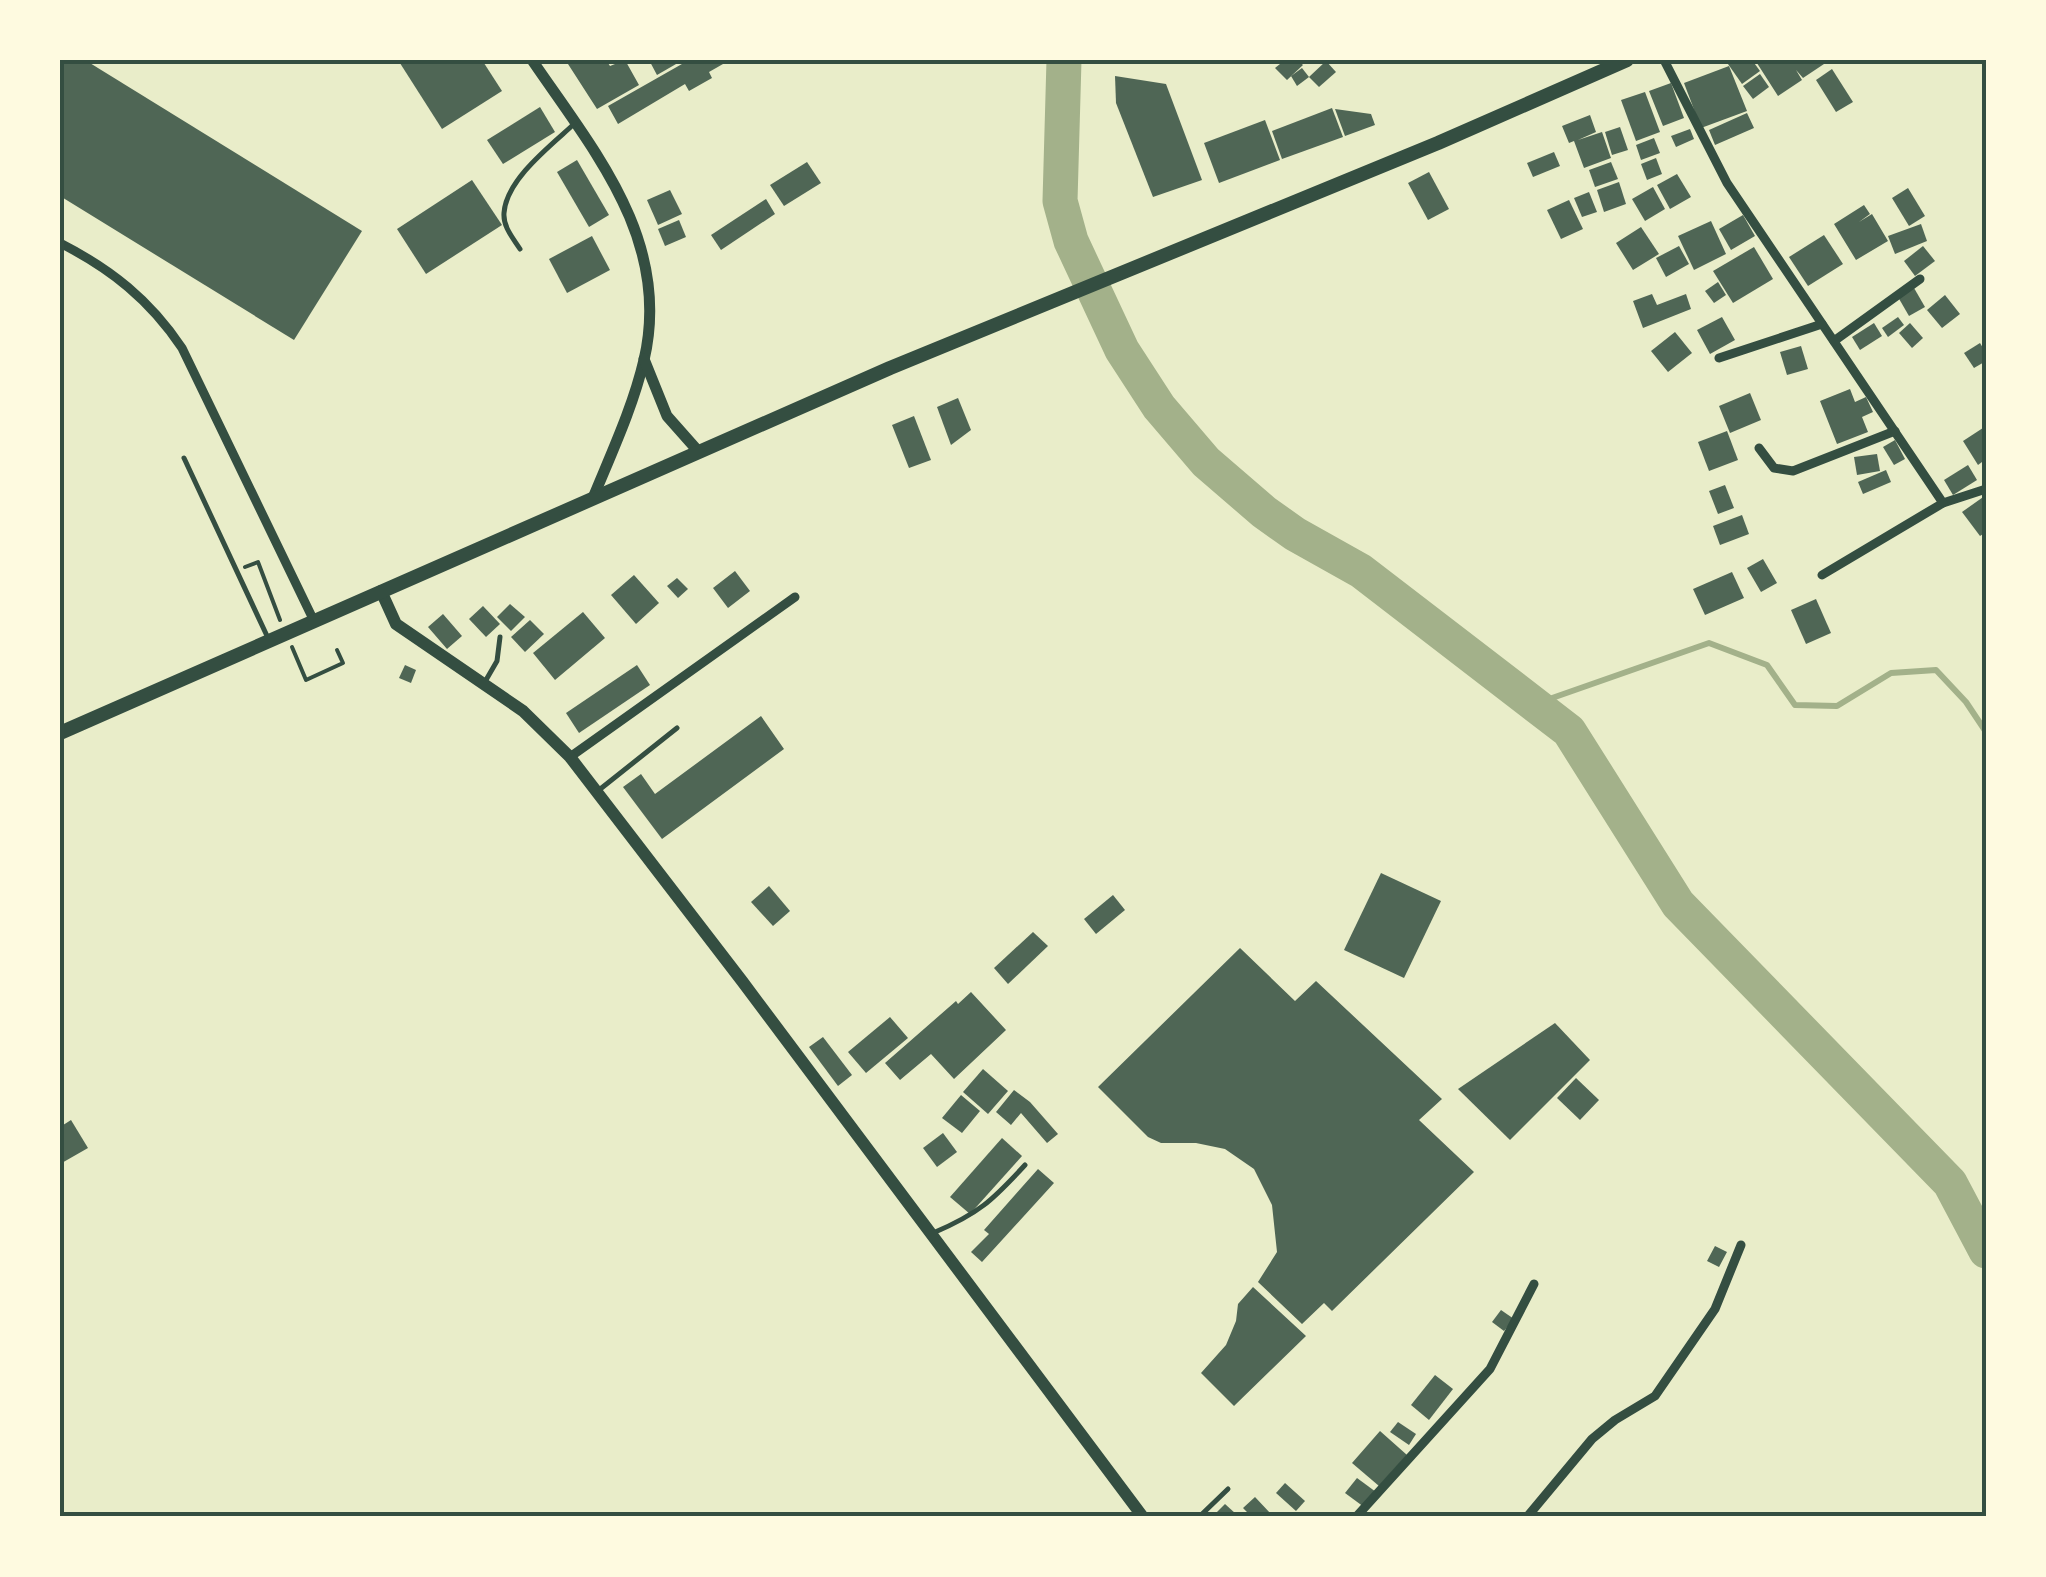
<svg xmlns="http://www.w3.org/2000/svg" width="2046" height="1577" font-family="Raleway,sans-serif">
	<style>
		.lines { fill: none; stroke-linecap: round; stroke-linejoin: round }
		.stream { stroke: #a3b18a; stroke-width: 6 }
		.river { stroke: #a3b18a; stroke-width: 35 }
		.building { fill: #4f6655 }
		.path { stroke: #344e41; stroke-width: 4 }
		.service { stroke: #344e41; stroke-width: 5 }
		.minor { stroke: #344e41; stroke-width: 9 }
		.tertiary { stroke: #344e41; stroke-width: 11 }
		.secondary { stroke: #344e41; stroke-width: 12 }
		.primary { stroke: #344e41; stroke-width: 14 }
		.neatline { fill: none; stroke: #344e41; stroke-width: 4 }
	</style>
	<rect width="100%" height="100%" fill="#e9edc9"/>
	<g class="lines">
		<polyline class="stream" points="1535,704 1709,643 1767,665 1795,705 1837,706 1891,673 1936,670 1966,702 1986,732"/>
		<polyline class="river" points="1064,60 1060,201 1071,241 1122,350 1159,407 1206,462 1264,512 1295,534 1361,571 1569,731 1678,904 1950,1183 1986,1251"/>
	</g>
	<g class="building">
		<polygon points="60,60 85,60 362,231 294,340 60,196"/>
		<polygon points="398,60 482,60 502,91 442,129"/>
		<polygon points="574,60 606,60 610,66 625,60 639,85 597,109 568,64"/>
		<polygon points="649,60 683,60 657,75"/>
		<polygon points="689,60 730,60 709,72 712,78 689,91 685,84 618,124 608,106"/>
		<polygon points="1276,60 1298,60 1303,65 1287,80 1275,68 1280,64"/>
		<polygon points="1734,60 1752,60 1760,71 1742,84 1728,64"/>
		<polygon points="1755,60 1830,60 1803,78 1796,70 1802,80 1778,96"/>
		<polygon points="1326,61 1336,72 1319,87 1309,77"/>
		<polygon points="1729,66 1747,111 1701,128 1684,83"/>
		<polygon points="1302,68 1309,77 1297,86 1291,76"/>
		<polygon points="1832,69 1853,102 1836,112 1816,80"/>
		<polygon points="1760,74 1769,87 1753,99 1743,86"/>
		<polygon points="1115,76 1166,84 1202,180 1153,197 1116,103"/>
		<polygon points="1671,83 1684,118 1663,126 1649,91"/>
		<polygon points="1645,92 1660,132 1636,141 1621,100"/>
		<polygon points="540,107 555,132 503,164 487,140"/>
		<polygon points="1332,108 1343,137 1282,159 1272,131"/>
		<polygon points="1335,109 1371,114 1375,125 1345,136"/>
		<polygon points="1747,113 1754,128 1715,145 1709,130"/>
		<polygon points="1590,115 1596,132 1578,140 1602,132 1611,158 1584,168 1574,141 1569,143 1562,126"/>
		<polygon points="1265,120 1280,160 1219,183 1204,143"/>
		<polygon points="1620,127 1628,150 1612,155 1605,132"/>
		<polygon points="1690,129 1694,139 1676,147 1671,136"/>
		<polygon points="1654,138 1660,153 1641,160 1636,145"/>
		<polygon points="1554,152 1560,166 1533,177 1527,163"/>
		<polygon points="1656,158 1662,174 1647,180 1641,164"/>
		<polygon points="577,160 609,215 589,227 557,172"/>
		<polygon points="807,162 821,183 784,206 770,185"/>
		<polygon points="1611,162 1618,179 1595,187 1589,170"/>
		<polygon points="1429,172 1449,209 1428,220 1408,183"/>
		<polygon points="1677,174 1691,197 1670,209 1657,185"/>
		<polygon points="472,180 502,225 426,274 397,229"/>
		<polygon points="1619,182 1626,204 1604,212 1597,190"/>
		<polygon points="1653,187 1665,209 1645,221 1632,199"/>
		<polygon points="1908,188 1925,216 1909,226 1892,198"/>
		<polygon points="670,190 682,214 658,225 647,200"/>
		<polygon points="1589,192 1597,212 1582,217 1574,198"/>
		<polygon points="766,199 775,214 721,250 711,235"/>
		<polygon points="1569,200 1583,229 1561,239 1547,210"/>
		<polygon points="1864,205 1870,214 1859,222 1872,214 1888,241 1856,260 1834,224"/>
		<polygon points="1743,215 1755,236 1731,250 1719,229"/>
		<polygon points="679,220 686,237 665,246 658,229"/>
		<polygon points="1711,221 1726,254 1694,270 1678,236"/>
		<polygon points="1921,224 1927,241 1895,254 1888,236"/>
		<polygon points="1641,227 1659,254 1633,270 1616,243"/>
		<polygon points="1824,235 1843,264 1808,286 1789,257"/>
		<polygon points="592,236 610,270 567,293 549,259"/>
		<polygon points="1679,246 1689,264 1666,277 1656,258"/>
		<polygon points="1923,246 1935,261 1915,276 1904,261"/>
		<polygon points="1754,247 1773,279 1733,303 1713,271"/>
		<polygon points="1718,282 1726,295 1714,303 1705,291"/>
		<polygon points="1914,288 1925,307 1909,316 1898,297"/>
		<polygon points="1652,294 1657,305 1686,294 1691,309 1643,328 1633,301"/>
		<polygon points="1945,295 1960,314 1942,328 1927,310"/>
		<polygon points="1722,317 1735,340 1710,354 1697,330"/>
		<polygon points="1898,317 1904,325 1888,337 1882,328"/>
		<polygon points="1874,323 1882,336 1860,350 1852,337"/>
		<polygon points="1910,323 1923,338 1912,348 1899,333"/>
		<polygon points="1675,332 1692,353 1668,372 1651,351"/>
		<polygon points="1980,343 1986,353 1986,361 1974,368 1964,353"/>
		<polygon points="1801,346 1808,369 1787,375 1780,352"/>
		<polygon points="1850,389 1855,402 1866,397 1873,412 1862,417 1868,432 1837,444 1820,401"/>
		<polygon points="1750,393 1761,420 1730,433 1719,406"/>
		<polygon points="958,398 971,430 951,445 937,407"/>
		<polygon points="914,416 931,460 909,468 892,425"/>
		<polygon points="1986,426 1986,459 1978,465 1963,441"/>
		<polygon points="1727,431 1738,460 1709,471 1698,442"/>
		<polygon points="1895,440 1905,459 1894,465 1883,447"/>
		<polygon points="1877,454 1880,471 1857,475 1854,457"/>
		<polygon points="1968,465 1977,480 1953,495 1944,480"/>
		<polygon points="1886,470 1891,482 1863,494 1858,482"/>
		<polygon points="1725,485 1734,508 1718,514 1709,491"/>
		<polygon points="1986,495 1986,532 1980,536 1962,512"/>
		<polygon points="1742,515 1749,534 1720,545 1713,526"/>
		<polygon points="1763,559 1777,583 1761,592 1747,568"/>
		<polygon points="735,571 750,591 728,608 713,588"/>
		<polygon points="1732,572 1744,598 1705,615 1693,589"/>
		<polygon points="634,575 659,603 636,624 611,595"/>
		<polygon points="677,578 688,589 678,598 667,586"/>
		<polygon points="1816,599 1831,633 1806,644 1791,610"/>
		<polygon points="510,604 525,617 511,631 497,617"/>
		<polygon points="483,606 500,624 486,637 469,619"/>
		<polygon points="583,612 605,638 555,680 533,653"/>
		<polygon points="443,614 462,636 447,649 428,627"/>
		<polygon points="530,620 544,634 525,652 511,637"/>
		<polygon points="405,665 416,670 411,683 399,678"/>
		<polygon points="637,665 650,685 579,733 566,713"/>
		<polygon points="761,716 784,749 662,839 623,787 641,774 655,794"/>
		<polygon points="1381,873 1441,901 1404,978 1344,950"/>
		<polygon points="769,886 790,911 773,926 751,902"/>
		<polygon points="1113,895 1125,910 1096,934 1084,919"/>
		<polygon points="1033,932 1048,946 1008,984 994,968"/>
		<polygon points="1240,948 1295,1001 1316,981 1442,1099 1419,1120 1474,1172 1332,1311 1324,1303 1302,1324 1258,1282 1277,1252 1272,1205 1254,1169 1225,1149 1196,1143 1161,1143 1148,1137 1098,1087"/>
		<polygon points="971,992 1006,1030 954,1079 931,1054 900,1080 885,1063 956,1001 958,1004"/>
		<polygon points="890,1017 908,1038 866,1073 848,1052"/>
		<polygon points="1555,1023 1590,1060 1510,1140 1458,1089"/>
		<polygon points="823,1037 852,1075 838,1086 809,1047"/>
		<polygon points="983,1069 1008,1091 988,1114 963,1092"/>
		<polygon points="1576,1078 1599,1100 1580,1120 1557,1098"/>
		<polygon points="1014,1090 1030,1102 1058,1134 1047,1143 1021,1113 1011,1125 996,1112"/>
		<polygon points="961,1095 980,1111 962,1133 942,1118"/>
		<polygon points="71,1120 88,1148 60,1164 60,1127"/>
		<polygon points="943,1133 957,1152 937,1167 923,1148"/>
		<polygon points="1002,1138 1022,1156 970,1214 950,1197"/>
		<polygon points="1038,1169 1054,1183 982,1262 971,1252 989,1234 984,1230"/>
		<polygon points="1715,1246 1727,1252 1719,1267 1707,1261"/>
		<polygon points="1253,1287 1306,1336 1234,1406 1201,1373 1226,1345 1236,1321 1238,1304"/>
		<polygon points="1501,1310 1514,1319 1504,1331 1492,1322"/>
		<polygon points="1435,1375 1453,1389 1429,1420 1411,1405"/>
		<polygon points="1398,1422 1416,1434 1409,1445 1390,1432"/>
		<polygon points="1380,1431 1407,1455 1379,1486 1352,1463"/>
		<polygon points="1357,1478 1376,1492 1364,1507 1345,1493"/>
		<polygon points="1285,1483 1305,1501 1296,1511 1276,1493"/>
		<polygon points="1255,1497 1271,1514 1274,1517 1252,1517 1243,1508"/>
		<polygon points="1225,1504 1236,1514 1233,1517 1212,1517"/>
	</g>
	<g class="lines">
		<g class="path">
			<polyline points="245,567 258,562 280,620"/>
			<polyline points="292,647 306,680 343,663 337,650"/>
		</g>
		<g class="service">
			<path d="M520,249C513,238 503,227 504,213C506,180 550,146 573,125"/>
			<polyline points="184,458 268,638"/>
			<polyline points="486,680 497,661 500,637"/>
			<polyline points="599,790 677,728"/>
			<path d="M933,1233C978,1214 992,1201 1025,1165"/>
			<polyline points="1199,1517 1228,1489"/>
		</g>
		<g class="minor">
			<polyline points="1664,60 1727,183 1943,503 1986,489"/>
			<path d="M60,243C111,269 150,300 182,348L314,621"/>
			<polyline points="1834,341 1920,279"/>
			<polyline points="1719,358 1822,324"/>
			<polyline points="1759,448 1774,468 1793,471 1895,431"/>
			<polyline points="1822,575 1943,503"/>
			<polyline points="570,757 795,597"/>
			<polyline points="1356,1517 1490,1369 1534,1284"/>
			<polyline points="1527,1517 1592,1439 1615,1420 1655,1396 1715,1309 1741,1245"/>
		</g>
		<g class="tertiary">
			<path d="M532,60C594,151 672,241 644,360C633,407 611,454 593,498"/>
			<polyline points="644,359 667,416 698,451"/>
		</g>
		<polyline class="secondary" points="381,591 396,624 523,711 570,757 742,981 1143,1517"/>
		<polyline class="primary" points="60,733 890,368 1438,143 1627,60"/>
	</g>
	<rect width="2046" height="1577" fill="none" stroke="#fefae0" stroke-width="125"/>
	<rect x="62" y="62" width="1922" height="1452" class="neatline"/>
</svg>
